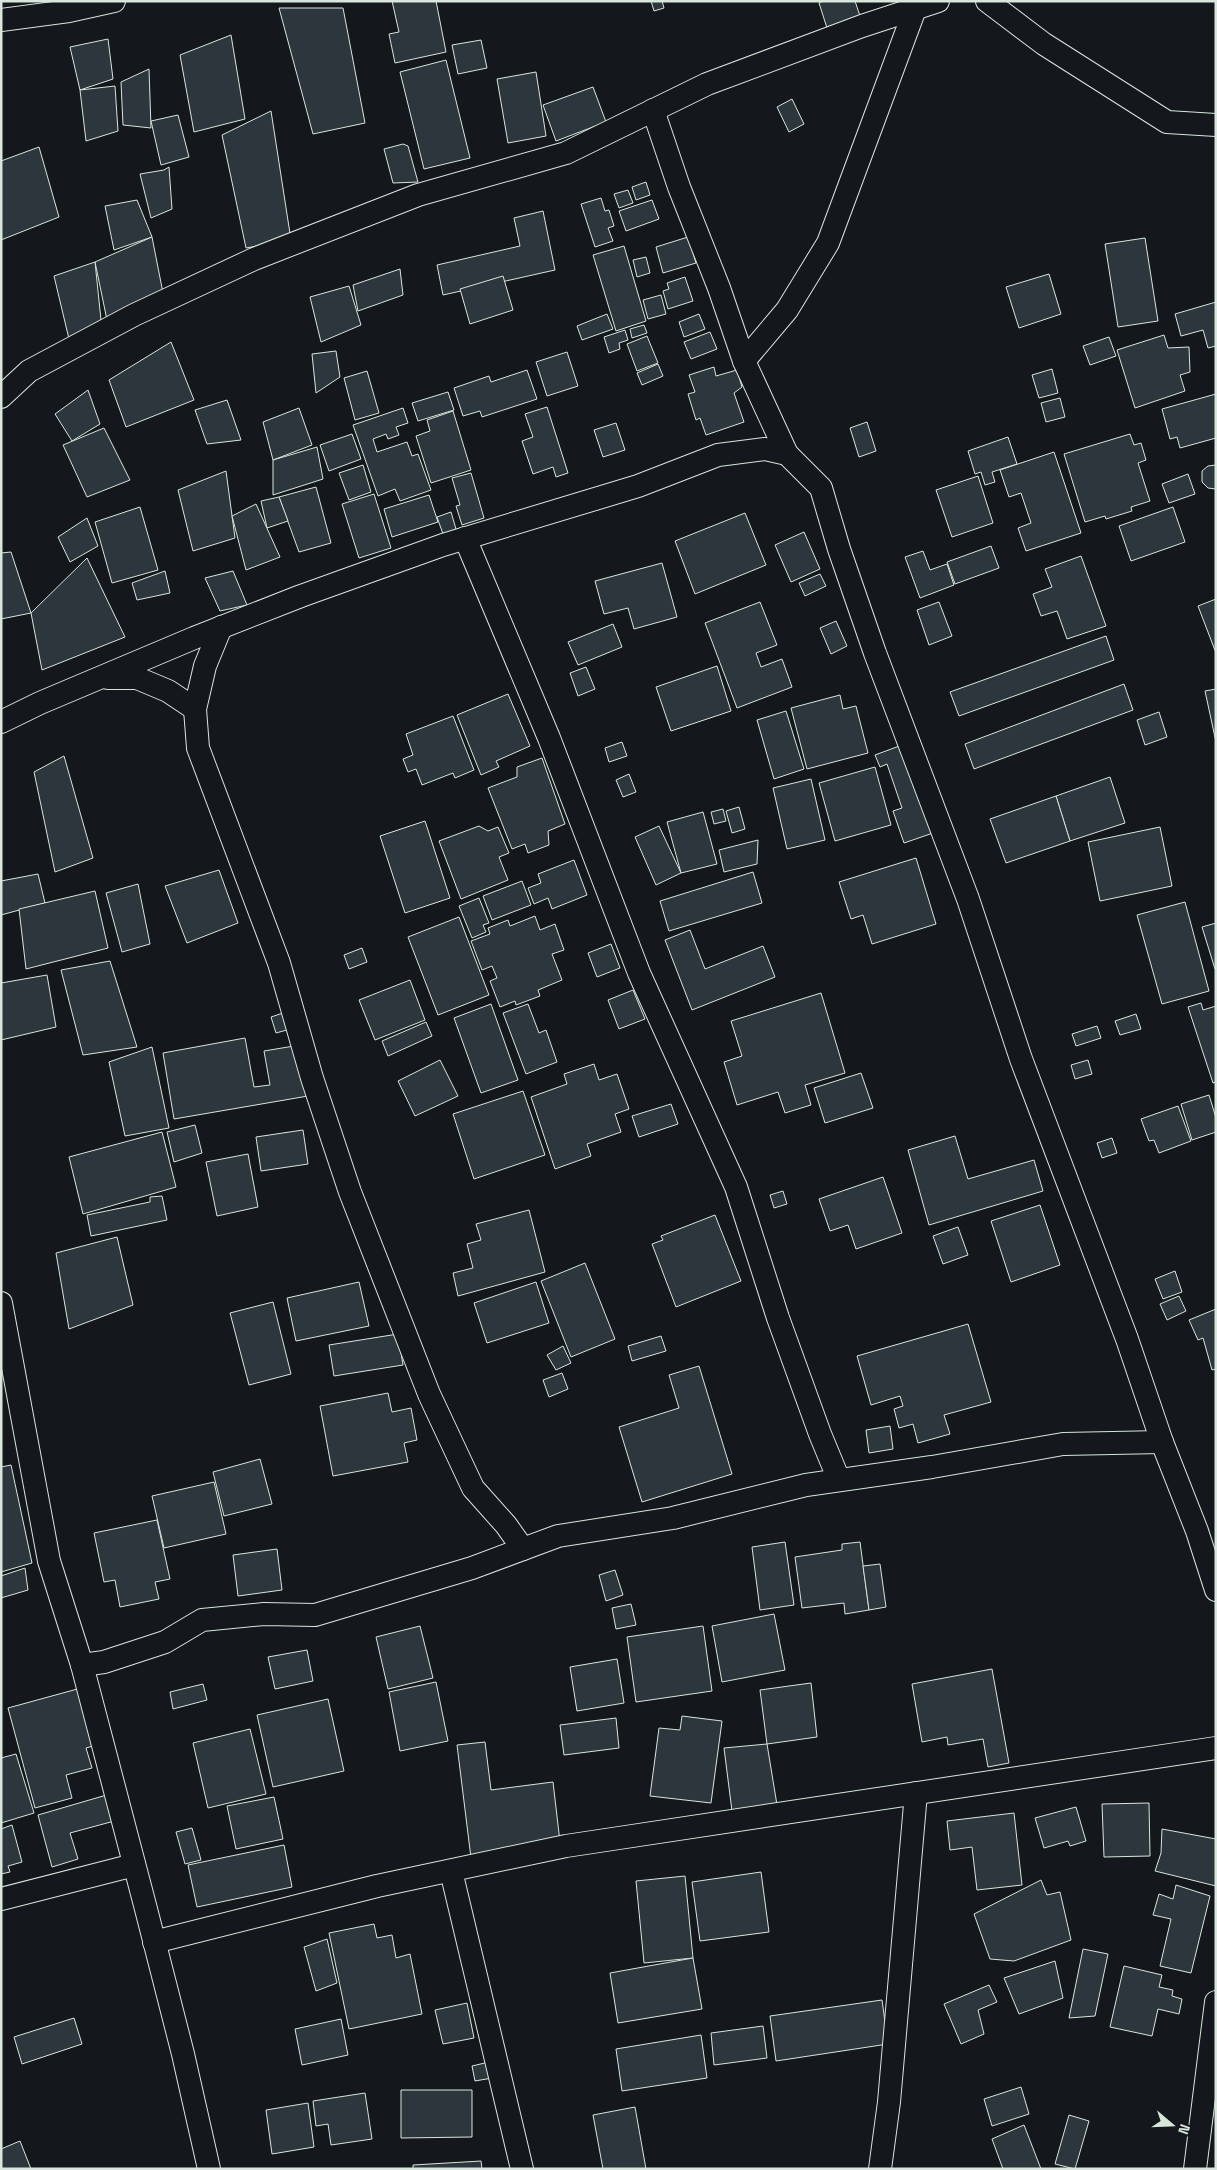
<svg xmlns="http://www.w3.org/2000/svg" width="1217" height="2170" font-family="'Space Grotesk',sans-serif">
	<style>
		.building { fill: #2c363c; stroke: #d8e6dc }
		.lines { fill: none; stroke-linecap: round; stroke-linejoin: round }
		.street-casing { stroke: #d8e6dc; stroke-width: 24 }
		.street { stroke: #14181c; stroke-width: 22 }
	</style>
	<rect width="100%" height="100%" fill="#14181c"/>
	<g class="building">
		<polygon points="392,1 436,1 446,52 395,63 389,34 399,32"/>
		<polygon points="651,1 662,1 664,8 654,11"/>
		<polygon points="823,1 855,1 860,16 827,28 819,3"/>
		<polygon points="279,8 343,8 365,123 313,134"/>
		<polygon points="231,35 245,119 194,132 180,55"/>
		<polygon points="108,39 113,79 80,90 70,47"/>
		<polygon points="481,40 487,68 458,74 452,45"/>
		<polygon points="446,60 470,158 424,169 400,72"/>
		<polygon points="149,69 151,128 123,125 121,82"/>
		<polygon points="536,72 546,136 508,143 497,79"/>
		<polygon points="115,86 118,131 86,141 80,90"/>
		<polygon points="593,87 606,122 556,141 543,105"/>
		<polygon points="792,99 804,124 789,132 777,107"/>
		<polygon points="271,111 291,240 246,248 222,135"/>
		<polygon points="178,115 189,157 161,165 151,121"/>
		<polygon points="403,144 408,146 418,182 393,183 384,149"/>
		<polygon points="39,147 59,217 1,240 1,161"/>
		<polygon points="169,167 172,209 151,218 140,174 164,170"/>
		<polygon points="646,182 650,195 636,200 632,187"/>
		<polygon points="628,190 633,203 619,208 614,194"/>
		<polygon points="601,198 605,211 609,210 614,226 608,228 613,241 595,247 581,204"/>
		<polygon points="137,200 152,237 114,250 105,206"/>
		<polygon points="652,200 659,219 626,231 619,211"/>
		<polygon points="543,211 555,270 443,295 437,265 520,246 514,218"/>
		<polygon points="152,237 163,293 107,320 95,262"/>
		<polygon points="688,237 696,263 663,273 656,247"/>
		<polygon points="1145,238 1158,321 1118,327 1105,244"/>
		<polygon points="624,246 646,321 616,331 593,255"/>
		<polygon points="646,257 650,273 637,277 633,260"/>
		<polygon points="95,262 101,320 69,339 54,276"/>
		<polygon points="400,269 403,295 358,311 353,285"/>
		<polygon points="1049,274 1061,314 1019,328 1006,287"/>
		<polygon points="503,276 513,310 470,324 460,289"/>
		<polygon points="685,277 693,301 668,309 663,291 669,289 667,283"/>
		<polygon points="349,286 361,325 321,342 310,297"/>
		<polygon points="661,295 666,314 648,319 643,300"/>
		<polygon points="1216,302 1216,346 1208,348 1203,330 1181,336 1175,314"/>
		<polygon points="607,314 613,329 582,340 577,326"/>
		<polygon points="699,314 705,329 684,337 679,322"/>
		<polygon points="644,325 647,333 632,338 630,329"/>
		<polygon points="625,330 628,340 619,343 620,349 609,353 604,337"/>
		<polygon points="710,332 717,349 691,359 684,342"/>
		<polygon points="1164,335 1168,348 1189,347 1190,372 1180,375 1185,391 1135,408 1117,350"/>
		<polygon points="647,336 658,363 637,371 627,344"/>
		<polygon points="1109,337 1116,356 1090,365 1083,346"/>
		<polygon points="171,342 194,400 126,427 109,380"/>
		<polygon points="336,351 340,377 316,393 312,354"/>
		<polygon points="567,352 578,386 547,396 536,362"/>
		<polygon points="658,364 663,376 642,385 637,373"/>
		<polygon points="714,367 716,376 737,370 742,387 734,393 744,422 706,435 700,418 696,420 688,394 695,392 689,375"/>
		<polygon points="1052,369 1058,393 1039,398 1032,375"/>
		<polygon points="527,370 537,399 482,417 480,411 463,416 454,388 489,376 491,382"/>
		<polygon points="367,371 379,413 355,420 344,378"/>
		<polygon points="88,390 100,424 72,441 55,414"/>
		<polygon points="448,392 454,410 418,421 412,403"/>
		<polygon points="1216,394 1216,438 1180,448 1177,437 1170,439 1162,409"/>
		<polygon points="1060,398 1065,417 1046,422 1041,403"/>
		<polygon points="227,400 241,440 207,444 195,410"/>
		<polygon points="547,407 568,473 556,477 553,467 533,474 522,441 533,437 525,414"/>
		<polygon points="299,408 312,445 273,460 263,422"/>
		<polygon points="403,408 408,423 396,427 399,435 388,439 386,434 373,439 377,452 407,442 412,456 418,454 431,490 400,501 395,489 378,496 353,425"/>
		<polygon points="453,411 471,470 431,483 416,436 430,431 427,420"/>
		<polygon points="867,422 876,451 859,457 850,428"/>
		<polygon points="616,423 625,450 603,457 594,430"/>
		<polygon points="104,428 130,480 87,497 63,445"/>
		<polygon points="352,434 361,459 329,471 320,445"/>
		<polygon points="1130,434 1134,445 1141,443 1146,460 1138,463 1150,501 1131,507 1132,511 1106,519 1105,516 1085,522 1064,454"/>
		<polygon points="1008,437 1017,464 992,472 995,482 985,485 981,472 975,474 968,451"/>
		<polygon points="317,447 323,479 273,495 273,460"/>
		<polygon points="1054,452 1081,533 1026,551 1018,528 1031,523 1021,493 1009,497 1000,470"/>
		<polygon points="363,465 371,492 349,500 339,473"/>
		<polygon points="1216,465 1216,489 1208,488 1202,482 1202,471 1208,466"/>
		<polygon points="226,471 235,538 193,551 178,490"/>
		<polygon points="471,473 484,518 462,525 456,506 460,505 452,478"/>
		<polygon points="1188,474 1195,494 1169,503 1162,484"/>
		<polygon points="978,476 993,523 952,537 936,490"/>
		<polygon points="316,487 331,543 299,552 279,497"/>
		<polygon points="374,494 391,548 359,558 342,504"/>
		<polygon points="429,495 438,522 392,537 384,509"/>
		<polygon points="279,497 288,521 267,528 261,501"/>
		<polygon points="256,504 280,557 246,570 232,516"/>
		<polygon points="140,507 158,570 112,583 95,522"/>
		<polygon points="1173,507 1185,542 1131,561 1119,526"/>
		<polygon points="451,512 456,529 443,534 437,517"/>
		<polygon points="745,513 766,565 695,594 675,541"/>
		<polygon points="87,518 98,546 70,562 58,537"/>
		<polygon points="804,532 820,569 791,582 775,545"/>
		<polygon points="991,546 999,568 955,584 947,562"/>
		<polygon points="923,551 930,570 947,564 954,585 920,598 905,557"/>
		<polygon points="11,552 31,613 1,619 1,553"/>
		<polygon points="1081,556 1106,626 1067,639 1057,611 1041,616 1033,594 1052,587 1045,569"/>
		<polygon points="87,558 125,637 42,670 31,613"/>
		<polygon points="662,563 677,617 634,629 628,608 604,614 595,581"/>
		<polygon points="165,571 170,593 137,600 132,583"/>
		<polygon points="233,571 247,605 220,611 205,578"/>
		<polygon points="820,574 826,586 805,596 799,583"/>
		<polygon points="1216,599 1216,653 1198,606"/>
		<polygon points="760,602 777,645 756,653 761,667 782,659 792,687 737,708 705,623"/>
		<polygon points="939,602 952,636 929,645 917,610"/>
		<polygon points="836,621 847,646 831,654 820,628"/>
		<polygon points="613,624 622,647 578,665 568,642"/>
		<polygon points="1106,636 1114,660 959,716 950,692"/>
		<polygon points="717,666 731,711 671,731 656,687"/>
		<polygon points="586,667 595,689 578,696 570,673"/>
		<polygon points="1124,684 1133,710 974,769 965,744"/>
		<polygon points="1216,689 1216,742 1205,691"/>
		<polygon points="508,694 530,746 496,761 499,767 481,775 457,715"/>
		<polygon points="840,695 843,709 856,706 868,753 807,769 791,708"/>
		<polygon points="786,711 804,769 774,779 757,720"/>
		<polygon points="1159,712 1167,737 1145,745 1137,720"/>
		<polygon points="453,716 474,770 455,778 453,773 422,785 416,769 408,772 403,759 413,755 406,734"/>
		<polygon points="622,742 627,756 609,762 605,748"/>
		<polygon points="902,745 933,833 904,843 893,811 902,808 887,764 880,767 875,755"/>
		<polygon points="64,756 93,858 55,872 34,772"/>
		<polygon points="542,758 565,824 548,831 549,845 528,853 525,844 512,849 488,788 517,777 517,767"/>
		<polygon points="875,767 891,825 835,841 819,783"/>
		<polygon points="629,774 636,792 623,797 616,780"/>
		<polygon points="1110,777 1125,823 1070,841 1056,796"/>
		<polygon points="811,779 825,840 787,849 773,788"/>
		<polygon points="1056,796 1070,841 1006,863 990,819"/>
		<polygon points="739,807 745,829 732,833 726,811"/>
		<polygon points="723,809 726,821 714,824 711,812"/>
		<polygon points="703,812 717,864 681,873 667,822"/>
		<polygon points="425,821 450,898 405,913 380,836"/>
		<polygon points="479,826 488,831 498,827 509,853 499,857 508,880 461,899 439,841"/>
		<polygon points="659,826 681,873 656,885 635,837"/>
		<polygon points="1160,827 1172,886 1100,901 1088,842"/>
		<polygon points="758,840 757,864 724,872 719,850"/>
		<polygon points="916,858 936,924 872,944 863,915 851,919 839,882"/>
		<polygon points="574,860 587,895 552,909 548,898 534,904 528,888 541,883 538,874"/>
		<polygon points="219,870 238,923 187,943 165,886"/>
		<polygon points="753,872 762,903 669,931 660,901"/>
		<polygon points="38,874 45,903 1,915 1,881"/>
		<polygon points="522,881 531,905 492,920 483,896"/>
		<polygon points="138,884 150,944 122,952 106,893"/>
		<polygon points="95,891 108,948 26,969 19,909"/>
		<polygon points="479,898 489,923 483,925 486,932 472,938 459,906"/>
		<polygon points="1185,902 1209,991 1162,1004 1137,915"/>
		<polygon points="535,916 540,930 555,924 564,950 552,954 562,980 538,990 540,996 516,1005 515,1001 500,1007 490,981 497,978 492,966 482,970 471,941 490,934 488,928 508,920 510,926"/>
		<polygon points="459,917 489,995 438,1015 408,937"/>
		<polygon points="1216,923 1216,969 1215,969 1202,927"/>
		<polygon points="690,930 705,969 763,946 775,977 692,1010 665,940"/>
		<polygon points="611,944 620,968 597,977 588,953"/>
		<polygon points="362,948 367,962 349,969 344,955"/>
		<polygon points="110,961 137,1047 83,1055 61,970"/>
		<polygon points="47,975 56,1027 1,1040 1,983"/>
		<polygon points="410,980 425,1020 375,1040 359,1000"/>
		<polygon points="633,990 645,1019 619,1029 608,1000"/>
		<polygon points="821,993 845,1073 805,1085 811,1105 785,1113 778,1092 737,1105 724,1062 742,1056 731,1021"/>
		<polygon points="1201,1003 1203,1010 1216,1006 1216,1082 1213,1083 1188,1007"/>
		<polygon points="491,1004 518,1080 481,1093 454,1018"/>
		<polygon points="528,1004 539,1033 546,1030 557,1062 526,1074 503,1013"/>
		<polygon points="289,1011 294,1028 276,1033 271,1017"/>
		<polygon points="1136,1014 1141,1029 1120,1035 1115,1021"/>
		<polygon points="426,1022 432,1036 388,1056 382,1041"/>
		<polygon points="1097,1026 1101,1038 1076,1046 1072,1034"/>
		<polygon points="245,1038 254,1087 270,1085 264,1051 300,1045 308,1096 174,1119 163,1053"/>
		<polygon points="152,1047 169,1128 125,1136 109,1062"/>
		<polygon points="440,1060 458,1096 415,1116 398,1081"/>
		<polygon points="1088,1060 1092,1074 1075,1079 1071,1065"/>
		<polygon points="594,1064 599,1080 617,1074 629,1109 615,1114 621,1132 587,1144 591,1156 555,1169 531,1097 567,1084 564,1074"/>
		<polygon points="861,1073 873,1108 825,1123 814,1088"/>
		<polygon points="523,1091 545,1155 474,1179 453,1114"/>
		<polygon points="1209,1095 1216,1118 1216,1132 1192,1140 1181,1104"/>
		<polygon points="671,1104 678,1124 639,1137 632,1116"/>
		<polygon points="1178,1106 1191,1141 1159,1153 1154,1140 1149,1141 1141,1119"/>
		<polygon points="195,1125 202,1153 174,1162 167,1132"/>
		<polygon points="303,1130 308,1164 261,1171 256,1137"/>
		<polygon points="162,1132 176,1187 83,1214 69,1157"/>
		<polygon points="955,1136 968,1179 1034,1160 1043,1191 929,1225 908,1150"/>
		<polygon points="1112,1138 1117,1153 1102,1158 1097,1143"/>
		<polygon points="248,1154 258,1207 217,1216 206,1162"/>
		<polygon points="883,1177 902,1233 856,1249 848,1225 830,1231 819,1199"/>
		<polygon points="783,1191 787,1204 774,1208 770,1195"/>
		<polygon points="162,1196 167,1220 91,1236 87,1215 150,1202 150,1197"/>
		<polygon points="1040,1205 1060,1265 1011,1282 991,1221"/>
		<polygon points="529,1210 545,1272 458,1296 453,1273 473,1268 467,1244 481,1240 476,1224"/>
		<polygon points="715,1215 741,1281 676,1307 652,1244 663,1240 661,1236"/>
		<polygon points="958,1227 968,1255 943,1264 933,1236"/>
		<polygon points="117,1237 133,1305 69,1329 56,1253"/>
		<polygon points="585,1263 615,1339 571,1357 541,1281"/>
		<polygon points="1175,1271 1182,1292 1163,1299 1155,1279"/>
		<polygon points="359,1282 369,1326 296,1341 287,1298"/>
		<polygon points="536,1282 549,1323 487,1343 474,1303"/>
		<polygon points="1179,1296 1186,1311 1167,1320 1160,1304"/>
		<polygon points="273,1302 291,1374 249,1385 230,1313"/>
		<polygon points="1216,1309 1216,1369 1212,1370 1203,1338 1198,1340 1189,1320"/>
		<polygon points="968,1324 991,1402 944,1415 950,1434 918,1443 913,1424 899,1428 894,1409 903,1406 900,1396 871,1405 857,1356"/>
		<polygon points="398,1334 403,1365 334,1376 329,1345"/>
		<polygon points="661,1336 666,1351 632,1361 628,1346"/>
		<polygon points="563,1346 571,1363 556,1370 547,1355"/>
		<polygon points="699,1366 732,1474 642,1502 619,1427 679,1408 669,1375"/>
		<polygon points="562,1373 568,1389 549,1397 543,1380"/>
		<polygon points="388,1393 392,1412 411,1408 417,1440 404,1443 408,1462 333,1476 320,1406"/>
		<polygon points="890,1426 893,1449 869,1453 866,1430"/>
		<polygon points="260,1459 272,1504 224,1516 213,1472"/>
		<polygon points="11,1465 32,1563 1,1572 1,1467"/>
		<polygon points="214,1482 226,1534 164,1548 152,1496"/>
		<polygon points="157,1520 170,1579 155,1582 159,1599 120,1607 115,1580 104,1582 94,1533"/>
		<polygon points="785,1542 794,1605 760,1610 752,1547"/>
		<polygon points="860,1542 869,1610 845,1614 844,1603 802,1608 795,1557 842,1550 842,1544"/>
		<polygon points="277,1549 282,1590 238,1596 233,1555"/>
		<polygon points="880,1564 886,1607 869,1610 863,1566"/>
		<polygon points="25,1568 28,1590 1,1598 1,1576"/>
		<polygon points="615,1570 623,1595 606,1601 599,1575"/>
		<polygon points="631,1604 636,1625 616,1629 612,1608"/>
		<polygon points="774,1614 785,1670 722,1682 712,1626"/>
		<polygon points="420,1626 433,1678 388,1689 376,1637"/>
		<polygon points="703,1626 712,1691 636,1702 627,1637"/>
		<polygon points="307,1650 313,1681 275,1689 268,1657"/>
		<polygon points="617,1659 624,1703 577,1711 570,1667"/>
		<polygon points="992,1669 1009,1763 988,1767 983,1739 948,1745 947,1737 922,1742 912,1684"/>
		<polygon points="436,1682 448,1741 400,1751 389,1692"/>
		<polygon points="811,1683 817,1737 767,1744 760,1690"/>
		<polygon points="203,1684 207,1700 173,1709 170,1692"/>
		<polygon points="92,1685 107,1742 86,1748 92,1768 66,1775 72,1798 35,1808 8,1708"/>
		<polygon points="328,1699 344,1771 273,1787 257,1715"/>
		<polygon points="682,1716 722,1721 711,1803 650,1796 659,1728 680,1730"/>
		<polygon points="616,1718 619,1748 564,1755 560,1725"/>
		<polygon points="250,1729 266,1794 208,1808 193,1743"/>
		<polygon points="485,1742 491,1790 553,1782 560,1842 471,1858 457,1745"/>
		<polygon points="767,1744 777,1805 732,1811 724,1748"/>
		<polygon points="16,1754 34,1813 1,1823 1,1758"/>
		<polygon points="110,1794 118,1820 70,1833 78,1859 52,1867 38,1815"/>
		<polygon points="274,1797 283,1839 236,1849 227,1806"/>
		<polygon points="1149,1803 1150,1856 1104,1857 1102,1804"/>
		<polygon points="1076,1807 1086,1841 1070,1846 1068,1841 1044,1848 1035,1818"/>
		<polygon points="1014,1813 1022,1885 977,1890 972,1847 950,1850 947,1821"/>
		<polygon points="12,1825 22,1862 8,1866 10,1872 1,1874 1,1829"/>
		<polygon points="192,1828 201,1860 185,1864 176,1832"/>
		<polygon points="1162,1829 1216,1839 1216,1886 1155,1871 1161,1853"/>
		<polygon points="284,1845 292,1887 197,1907 188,1865"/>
		<polygon points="761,1872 769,1932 700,1941 692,1882"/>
		<polygon points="685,1876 693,1958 644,1963 636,1881"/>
		<polygon points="1041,1880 1047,1895 1060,1892 1071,1940 1014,1961 990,1959 974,1914"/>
		<polygon points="1176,1885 1210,1896 1191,1973 1160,1966 1171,1919 1153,1915 1159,1894 1173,1899"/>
		<polygon points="374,1924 377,1938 392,1935 396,1958 410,1954 422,2014 349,2029 329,1933"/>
		<polygon points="327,1939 337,1983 316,1991 304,1947"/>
		<polygon points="1083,1949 1108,1954 1095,2016 1069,2018"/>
		<polygon points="693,1958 702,2009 618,2023 610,1973"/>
		<polygon points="1055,1961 1063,1998 1019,2014 1004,1978"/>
		<polygon points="1124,1966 1162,1975 1159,1987 1173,1990 1172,1996 1182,1999 1179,2014 1158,2009 1152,2036 1110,2027"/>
		<polygon points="989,1985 997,2002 978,2010 984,2034 961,2044 944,2004"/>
		<polygon points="882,2000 888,2044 776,2061 770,2016"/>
		<polygon points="467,2003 474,2038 443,2044 435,2010"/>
		<polygon points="74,2018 82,2044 22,2064 14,2037"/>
		<polygon points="341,2019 348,2055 302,2065 295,2029"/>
		<polygon points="763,2026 767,2058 714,2065 711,2033"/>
		<polygon points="701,2035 707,2078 622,2091 616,2049"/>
		<polygon points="489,2062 492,2078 475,2081 472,2066"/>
		<polygon points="1021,2087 1029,2114 992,2126 984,2099"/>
		<polygon points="401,2090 472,2090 472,2137 401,2138"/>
		<polygon points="365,2093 372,2139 331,2145 328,2124 316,2126 313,2101"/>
		<polygon points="308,2103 314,2147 272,2154 266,2110"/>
		<polygon points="635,2107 646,2169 603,2169 593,2115"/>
		<polygon points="1069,2115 1089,2121 1075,2169 1055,2164"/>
		<polygon points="1024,2125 1041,2169 1003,2169 992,2139"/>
		<polygon points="20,2141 31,2169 1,2169 1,2149"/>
		<polygon points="481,2161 482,2169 413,2169 413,2165"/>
	</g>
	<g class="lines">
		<defs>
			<g id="street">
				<polyline points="987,1 1044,44 1167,122 1216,125"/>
				<polyline points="1,20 69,11 114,1"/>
				<polyline points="653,110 679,187 719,288 744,361 787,454"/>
				<polyline points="744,361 787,310 828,243 915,9"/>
				<polyline points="1,397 29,371 134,315 254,259 418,195 566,153 707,84 862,26 938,1"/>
				<polyline points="465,538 549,738 639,973 736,1187 778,1318 820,1434 839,1480"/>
				<polyline points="221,627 205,666 195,709 198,748 279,963 312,1078 350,1192 429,1394 473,1488 506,1525 523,1549"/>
				<polyline points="108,678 137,678 168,691 195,709"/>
				<polyline points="1,722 40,703 194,638 301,596 443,545 638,486 718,455 765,449 787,454 821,488 839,549 875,653 968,899 1021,1059 1127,1339 1162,1442 1197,1531 1216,1590"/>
				<polyline points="1,1303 49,1561 82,1665 146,1909 183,2054 209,2169"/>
				<polyline points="82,1665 104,1662 165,1642 202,1620 264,1614 315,1615 472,1568 558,1536 673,1518 806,1485 932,1467 1063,1444 1162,1442"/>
				<polyline points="451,1871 522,2169"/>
				<polyline points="1,1899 134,1865"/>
				<polyline points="154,1942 377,1886 566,1846 1216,1748"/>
				<polyline points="880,2169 889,2102 916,1793"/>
				<polyline points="1195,2169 1216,2002"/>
			</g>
		</defs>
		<use href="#street" class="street-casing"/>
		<use href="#street" class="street"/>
	</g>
	<rect width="1217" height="2170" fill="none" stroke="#d8e6dc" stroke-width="5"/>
	<g transform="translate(1172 2125) rotate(109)" stroke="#14181c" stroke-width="4" paint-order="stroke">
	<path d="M0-4L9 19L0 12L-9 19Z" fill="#d8e6dc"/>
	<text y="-8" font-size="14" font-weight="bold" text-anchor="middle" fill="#d8e6dc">N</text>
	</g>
</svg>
